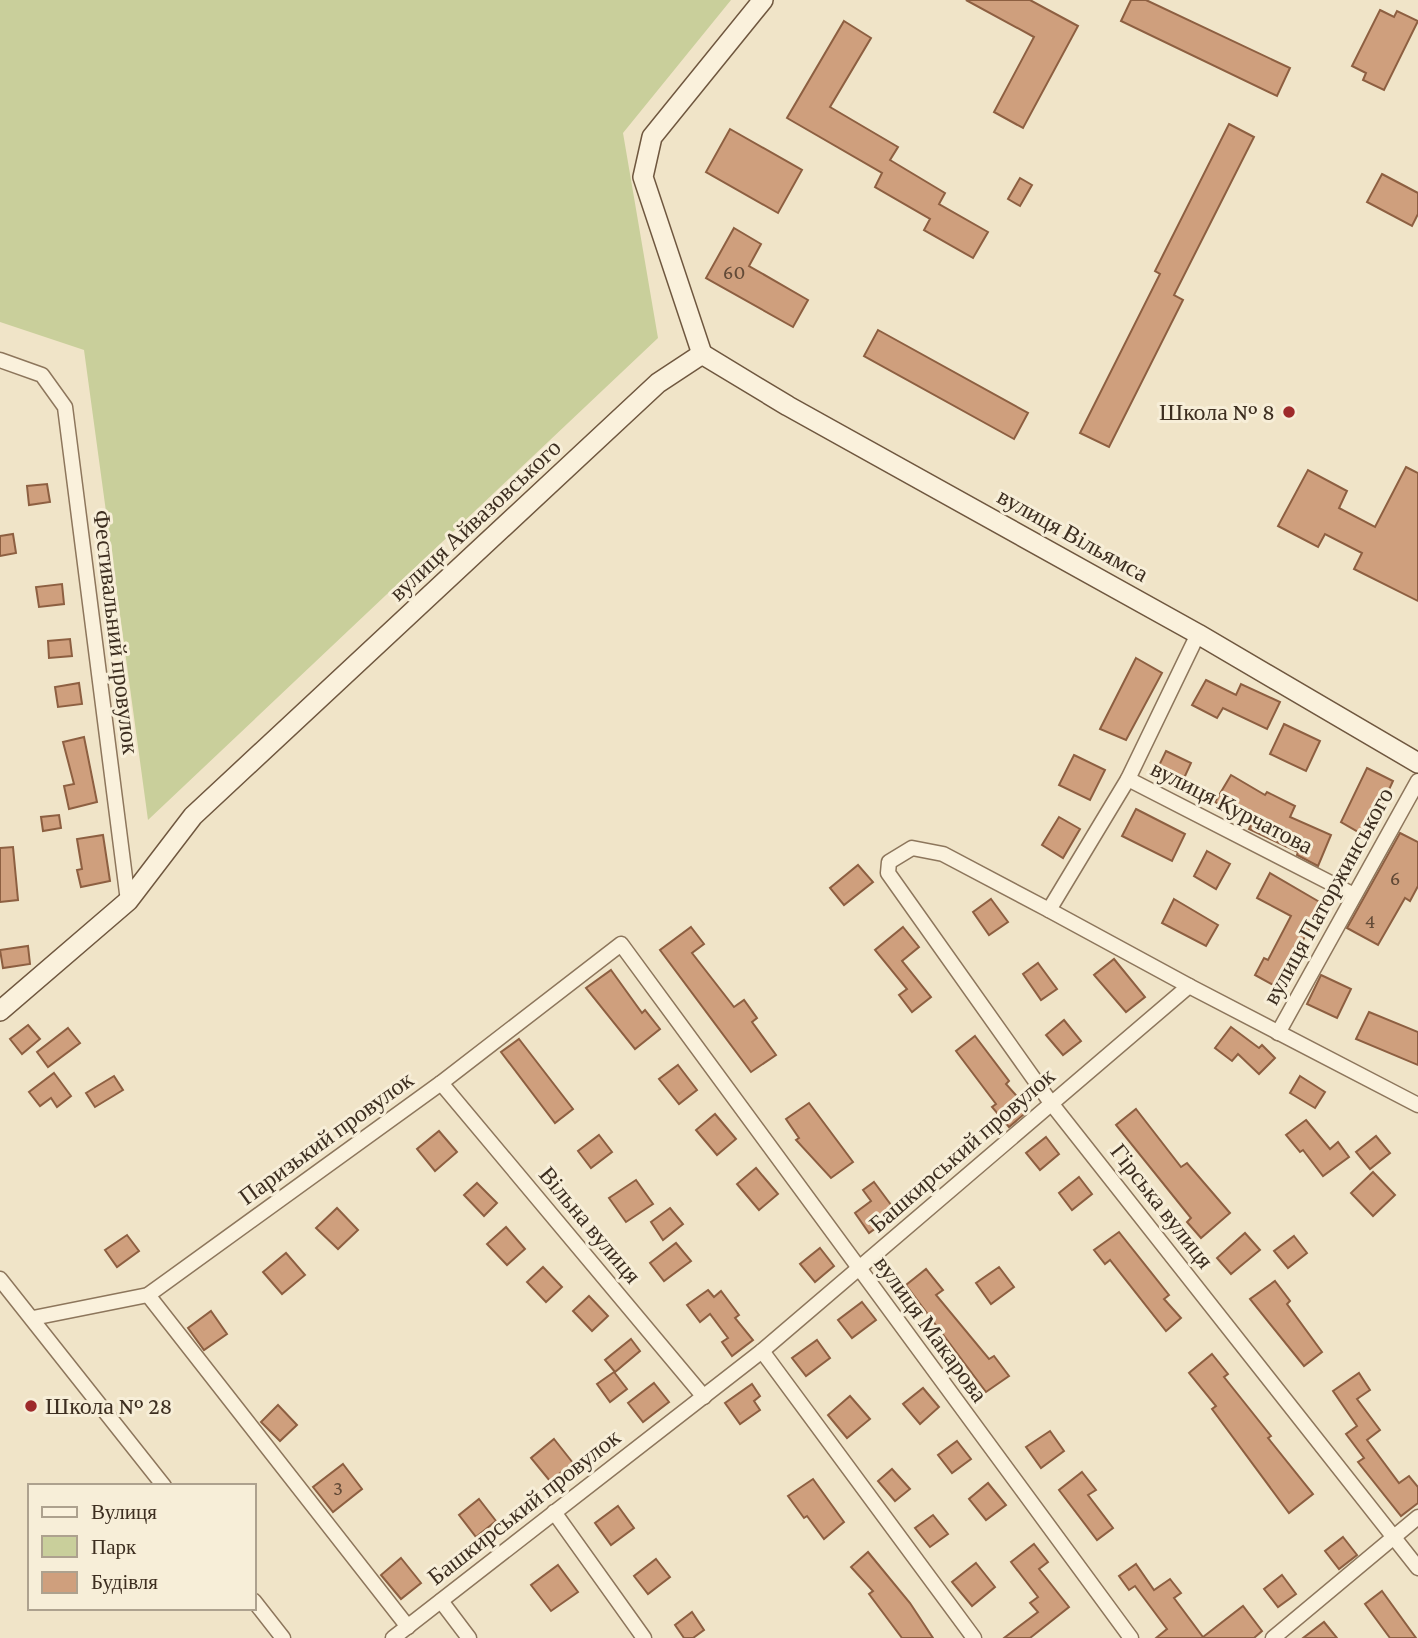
<svg xmlns="http://www.w3.org/2000/svg" width="1418" height="1638" font-family="'Crimson Pro',serif">
	<style>
		.green { fill: #c9cf9b }
		.building { fill: #cf9f7d; stroke: #8d5f41; stroke-width: 2 }
		.lines { fill: none; stroke-linecap: round; stroke-linejoin: round }
		.street-casing { stroke: #8d765c; stroke-width: 17 }
		.secondary-casing { stroke: #6f573f; stroke-width: 22 }
		.street { stroke: #faf1dc; stroke-width: 14 }
		.secondary { stroke: #faf1dc; stroke-width: 19 }
		.poi-dot { fill: #9e2a2b; stroke: #f7eed8; stroke-width: 2.5 }
		.labels { text-anchor: middle; stroke-width: 6; stroke-linejoin: round; paint-order: stroke }
		.number-label { font-size: 21px; fill: #624a37 }
		.poi-label { font-size: 24px; fill: #3d2e20; stroke: #f7eed8; text-anchor: end }
		.street-label { font-size: 24px; fill: #3d2e20; stroke: #f7eed8 }
	</style>
	<rect width="100%" height="100%" fill="#f0e4c8"/>
	<polygon class="green" points="0,0 731,0 623,133 658,338 148,820 84,350 0,322"/>
	<g class="building">
		<polygon points="966,0 1030,0 1078,26 1023,128 994,112 1034,37"/>
		<polygon points="1131,0 1146,0 1290,68 1277,96 1121,21"/>
		<polygon points="1380,10 1394,17 1397,11 1418,21 1384,90 1363,80 1366,73 1352,66"/>
		<polygon points="844,21 871,38 830,107 898,147 890,160 945,193 939,204 988,232 973,258 924,230 930,219 875,187 882,173 787,118"/>
		<polygon points="1229,124 1254,137 1174,295 1183,300 1109,447 1080,433 1160,274 1155,271"/>
		<polygon points="730,129 802,170 778,213 706,172"/>
		<polygon points="1382,174 1418,193 1418,214 1412,226 1367,202"/>
		<polygon points="1020,178 1032,185 1020,206 1008,199"/>
		<polygon points="734,228 761,244 749,266 808,300 793,327 706,278"/>
		<polygon points="878,330 1028,413 1014,439 864,356"/>
		<polygon points="1406,467 1418,473 1418,601 1354,569 1362,553 1325,534 1318,547 1278,526 1308,470 1347,491 1339,508 1375,527"/>
		<polygon points="47,484 50,502 29,505 27,486"/>
		<polygon points="13,534 16,553 0,556 0,536"/>
		<polygon points="62,584 64,604 39,607 36,587"/>
		<polygon points="70,639 72,656 49,658 48,641"/>
		<polygon points="1136,658 1162,673 1126,740 1100,729"/>
		<polygon points="1206,680 1236,695 1241,684 1280,702 1267,729 1223,708 1217,718 1192,705"/>
		<polygon points="79,683 82,704 58,707 55,687"/>
		<polygon points="1284,724 1320,741 1306,771 1270,754"/>
		<polygon points="84,737 97,802 69,809 64,786 74,784 63,742"/>
		<polygon points="1166,751 1191,763 1180,787 1155,774"/>
		<polygon points="1074,755 1105,770 1090,800 1059,785"/>
		<polygon points="1367,768 1393,781 1367,837 1341,822"/>
		<polygon points="1231,775 1265,795 1267,792 1295,806 1290,817 1331,835 1318,866 1297,855 1298,852 1249,829 1252,823 1215,802"/>
		<polygon points="1136,809 1185,834 1172,861 1122,836"/>
		<polygon points="59,815 61,828 43,831 41,817"/>
		<polygon points="1059,817 1080,829 1063,858 1042,845"/>
		<polygon points="1400,833 1418,842 1418,886 1410,901 1405,898 1378,945 1347,928"/>
		<polygon points="103,835 110,881 81,887 77,870 82,869 77,839"/>
		<polygon points="13,847 18,900 0,902 0,848"/>
		<polygon points="1207,851 1230,864 1216,889 1194,876"/>
		<polygon points="858,865 873,882 844,905 830,888"/>
		<polygon points="1270,873 1323,904 1277,987 1255,975 1264,958 1268,960 1291,916 1257,898"/>
		<polygon points="991,899 1008,922 989,935 973,912"/>
		<polygon points="1174,899 1218,925 1206,946 1162,923"/>
		<polygon points="691,927 704,944 692,953 734,1007 744,1000 757,1018 752,1022 776,1055 751,1072 660,950"/>
		<polygon points="903,927 919,947 902,961 931,997 912,1012 899,995 907,989 875,950"/>
		<polygon points="28,946 30,964 3,968 0,950"/>
		<polygon points="1114,959 1145,997 1126,1012 1094,975"/>
		<polygon points="1038,963 1057,989 1041,1000 1023,974"/>
		<polygon points="611,970 642,1013 645,1010 660,1029 635,1049 586,988"/>
		<polygon points="1321,975 1351,989 1337,1018 1307,1004"/>
		<polygon points="1369,1012 1418,1032 1418,1065 1356,1039"/>
		<polygon points="1064,1020 1081,1041 1063,1055 1046,1035"/>
		<polygon points="28,1025 40,1039 22,1054 10,1039"/>
		<polygon points="1231,1027 1259,1048 1262,1045 1275,1058 1259,1074 1238,1054 1232,1061 1215,1048"/>
		<polygon points="68,1028 80,1043 48,1067 37,1052"/>
		<polygon points="975,1036 1009,1081 1006,1084 1029,1110 1009,1127 992,1107 996,1104 956,1051"/>
		<polygon points="519,1039 573,1109 555,1123 501,1052"/>
		<polygon points="678,1065 697,1090 679,1104 659,1079"/>
		<polygon points="54,1073 71,1096 57,1107 51,1098 40,1106 29,1092"/>
		<polygon points="114,1076 123,1090 95,1107 86,1093"/>
		<polygon points="1300,1076 1325,1092 1315,1108 1290,1093"/>
		<polygon points="809,1103 853,1162 831,1178 796,1140 799,1138 786,1119"/>
		<polygon points="1136,1109 1181,1167 1187,1163 1230,1213 1201,1238 1187,1222 1191,1218 1116,1125"/>
		<polygon points="715,1114 736,1139 717,1155 696,1130"/>
		<polygon points="1306,1120 1330,1149 1338,1142 1349,1157 1323,1176 1303,1150 1300,1152 1286,1135"/>
		<polygon points="439,1131 457,1152 435,1171 417,1149"/>
		<polygon points="599,1135 612,1152 591,1168 578,1151"/>
		<polygon points="1376,1136 1390,1153 1370,1169 1356,1152"/>
		<polygon points="1046,1137 1059,1154 1040,1170 1026,1153"/>
		<polygon points="756,1168 778,1194 759,1210 737,1184"/>
		<polygon points="1373,1172 1395,1195 1373,1216 1351,1193"/>
		<polygon points="1079,1177 1092,1194 1072,1210 1059,1193"/>
		<polygon points="636,1180 653,1204 626,1222 609,1198"/>
		<polygon points="874,1182 897,1213 869,1233 855,1213 871,1201 863,1190"/>
		<polygon points="477,1183 497,1203 484,1216 464,1195"/>
		<polygon points="337,1208 358,1230 338,1249 316,1228"/>
		<polygon points="670,1208 683,1224 663,1240 651,1222"/>
		<polygon points="506,1227 525,1249 507,1265 487,1244"/>
		<polygon points="1119,1232 1169,1295 1164,1299 1181,1318 1166,1331 1110,1260 1105,1264 1094,1250"/>
		<polygon points="1245,1233 1260,1250 1231,1274 1217,1258"/>
		<polygon points="127,1235 139,1251 117,1267 105,1250"/>
		<polygon points="1294,1236 1307,1253 1288,1268 1274,1251"/>
		<polygon points="676,1243 691,1261 664,1281 650,1263"/>
		<polygon points="820,1248 834,1266 815,1282 800,1264"/>
		<polygon points="286,1253 305,1275 282,1294 263,1272"/>
		<polygon points="543,1267 562,1287 546,1302 527,1282"/>
		<polygon points="999,1267 1014,1287 991,1304 976,1283"/>
		<polygon points="926,1269 943,1290 936,1295 989,1359 994,1356 1009,1376 986,1392 906,1285"/>
		<polygon points="1275,1281 1290,1301 1287,1304 1322,1352 1304,1366 1250,1299"/>
		<polygon points="708,1290 714,1297 721,1291 739,1315 735,1318 753,1340 732,1356 722,1342 728,1338 710,1314 700,1322 687,1305"/>
		<polygon points="589,1296 608,1316 592,1331 573,1311"/>
		<polygon points="862,1302 876,1320 852,1338 838,1320"/>
		<polygon points="211,1311 227,1334 204,1350 188,1328"/>
		<polygon points="631,1339 640,1351 615,1372 605,1360"/>
		<polygon points="817,1340 830,1358 806,1376 792,1358"/>
		<polygon points="1212,1354 1228,1374 1224,1377 1271,1436 1268,1438 1313,1494 1289,1513 1212,1409 1216,1406 1189,1373"/>
		<polygon points="614,1372 627,1389 610,1402 597,1384"/>
		<polygon points="1359,1373 1370,1390 1357,1399 1380,1430 1367,1440 1399,1483 1409,1476 1418,1487 1418,1503 1401,1516 1358,1462 1364,1458 1346,1434 1357,1426 1333,1391"/>
		<polygon points="654,1383 669,1402 643,1422 628,1403"/>
		<polygon points="752,1384 760,1396 754,1401 760,1410 740,1424 725,1403"/>
		<polygon points="923,1388 939,1407 920,1424 903,1404"/>
		<polygon points="850,1396 870,1419 847,1438 828,1415"/>
		<polygon points="278,1405 297,1425 280,1441 261,1422"/>
		<polygon points="1050,1431 1064,1451 1041,1468 1026,1447"/>
		<polygon points="554,1439 573,1463 550,1481 531,1458"/>
		<polygon points="957,1441 971,1459 952,1473 938,1455"/>
		<polygon points="343,1464 362,1489 333,1512 313,1487"/>
		<polygon points="892,1469 910,1489 895,1501 878,1481"/>
		<polygon points="1082,1472 1096,1490 1088,1495 1113,1528 1097,1540 1059,1490"/>
		<polygon points="813,1479 844,1522 824,1539 807,1516 804,1518 788,1496"/>
		<polygon points="988,1483 1006,1505 986,1520 969,1499"/>
		<polygon points="479,1499 496,1521 476,1537 459,1515"/>
		<polygon points="618,1506 634,1528 611,1545 595,1523"/>
		<polygon points="933,1515 948,1534 930,1547 915,1528"/>
		<polygon points="1343,1537 1357,1555 1339,1569 1325,1551"/>
		<polygon points="1034,1544 1048,1562 1039,1569 1069,1607 1030,1638 1004,1638 1038,1612 1030,1603 1038,1597 1011,1562"/>
		<polygon points="868,1552 910,1603 933,1638 902,1638 869,1594 873,1591 851,1567"/>
		<polygon points="401,1558 421,1583 401,1599 381,1575"/>
		<polygon points="656,1559 670,1577 648,1594 634,1576"/>
		<polygon points="976,1563 995,1587 972,1606 952,1582"/>
		<polygon points="1136,1564 1154,1590 1170,1579 1181,1593 1174,1598 1203,1637 1243,1606 1262,1631 1254,1638 1156,1638 1167,1629 1135,1586 1129,1590 1119,1576"/>
		<polygon points="558,1565 578,1592 551,1611 531,1585"/>
		<polygon points="1282,1575 1296,1594 1278,1607 1264,1589"/>
		<polygon points="1382,1591 1416,1638 1390,1638 1365,1604"/>
		<polygon points="692,1612 704,1630 693,1638 684,1638 675,1625"/>
		<polygon points="1324,1622 1337,1638 1303,1638"/>
	</g>
	<g class="lines">
		<defs>
			<g id="street">
				<polyline points="0,360 42,375 65,407 128,901"/>
				<polyline points="1128,779 1352,894"/>
				<polyline points="1049,910 943,854 912,848 889,862 888,873 1051,1103 1418,1568"/>
				<polyline points="1189,986 1418,1105"/>
				<polyline points="1278,1033 1418,781"/>
				<polyline points="441,1083 704,1397"/>
				<polyline points="0,1279 164,1486"/>
				<polyline points="148,1295 408,1627"/>
				<polyline points="33,1318 148,1295 441,1083 621,944 1131,1638"/>
				<polyline points="762,1351 974,1638"/>
				<polyline points="554,1512 644,1638"/>
				<polyline points="254,1601 283,1638"/>
				<polyline points="441,1601 469,1638"/>
				<polyline points="393,1638 762,1351 1189,986 1049,910 1128,779 1198,634"/>
				<polyline points="1273,1638 1418,1517"/>
			</g>
			<g id="secondary">
				<polyline points="702,354 788,406 1198,634 1418,763"/>
				<polyline points="702,354 643,177 652,137 763,0"/>
				<polyline points="0,1011 128,901 193,816 658,383 702,354"/>
			</g>
		</defs>
		<use href="#street" class="street-casing"/>
		<use href="#secondary" class="secondary-casing"/>
		<use href="#street" class="street"/>
		<use href="#secondary" class="secondary"/>
	</g>
	<g class="poi-dot">
		<circle cx="1289" cy="412" r="7"/>
		<circle cx="31" cy="1406" r="7"/>
	</g>
	<g class="labels">
		<g class="number-label">
			<text x="734" y="279">60</text>
			<text x="1395" y="885">6</text>
			<text x="1370" y="928">4</text>
			<text x="338" y="1495">3</text>
		</g>
		<g class="poi-label">
			<text x="1275" y="420">Школа № 8</text>
			<text x="45" y="1414" text-anchor="start">Школа № 28</text>
		</g>
		<g class="street-label">
			<text transform="translate(475 520) rotate(-43)" y="8">вулиця Айвазовського</text>
			<text transform="translate(1073 535) rotate(29)" y="8">вулиця Вільямса</text>
			<text transform="translate(116 632) rotate(83)" y="8">Фестивальний провулок</text>
			<text transform="translate(1232 807) rotate(27)" y="8">вулиця Курчатова</text>
			<text transform="translate(1328 896) rotate(-61)" y="8">вулиця Паторжинського</text>
			<text transform="translate(326 1138) rotate(-36)" y="8">Паризький провулок</text>
			<text transform="translate(962 1150) rotate(-41)" y="8">Башкирський провулок</text>
			<text transform="translate(1162 1206) rotate(52)" y="8">Гірська вулиця</text>
			<text transform="translate(590 1225) rotate(50)" y="8">Вільна вулиця</text>
			<text transform="translate(931 1329) rotate(54)" y="8">вулиця Макарова</text>
			<text transform="translate(524 1507) rotate(-38)" y="8">Башкирський провулок</text>
		</g>
	</g>
	<rect x="28" y="1484" width="228" height="126" fill="#f7eed8" stroke="#ada18e" stroke-width="2"/>
	<rect x="42" y="1507" width="35" height="10" fill="#faf1dc" stroke="#ada18e" stroke-width="2"/>
	<text x="91" y="1519" font-size="21" fill="#3d2e20">Вулиця</text>
	<rect x="42" y="1536" width="35" height="21" fill="#c9cf9b" stroke="#ada18e" stroke-width="2"/>
	<text x="91" y="1554" font-size="21" fill="#3d2e20">Парк</text>
	<rect x="42" y="1572" width="35" height="21" fill="#cf9f7d" stroke="#ada18e" stroke-width="2"/>
	<text x="91" y="1589" font-size="21" fill="#3d2e20">Будівля</text>
</svg>
